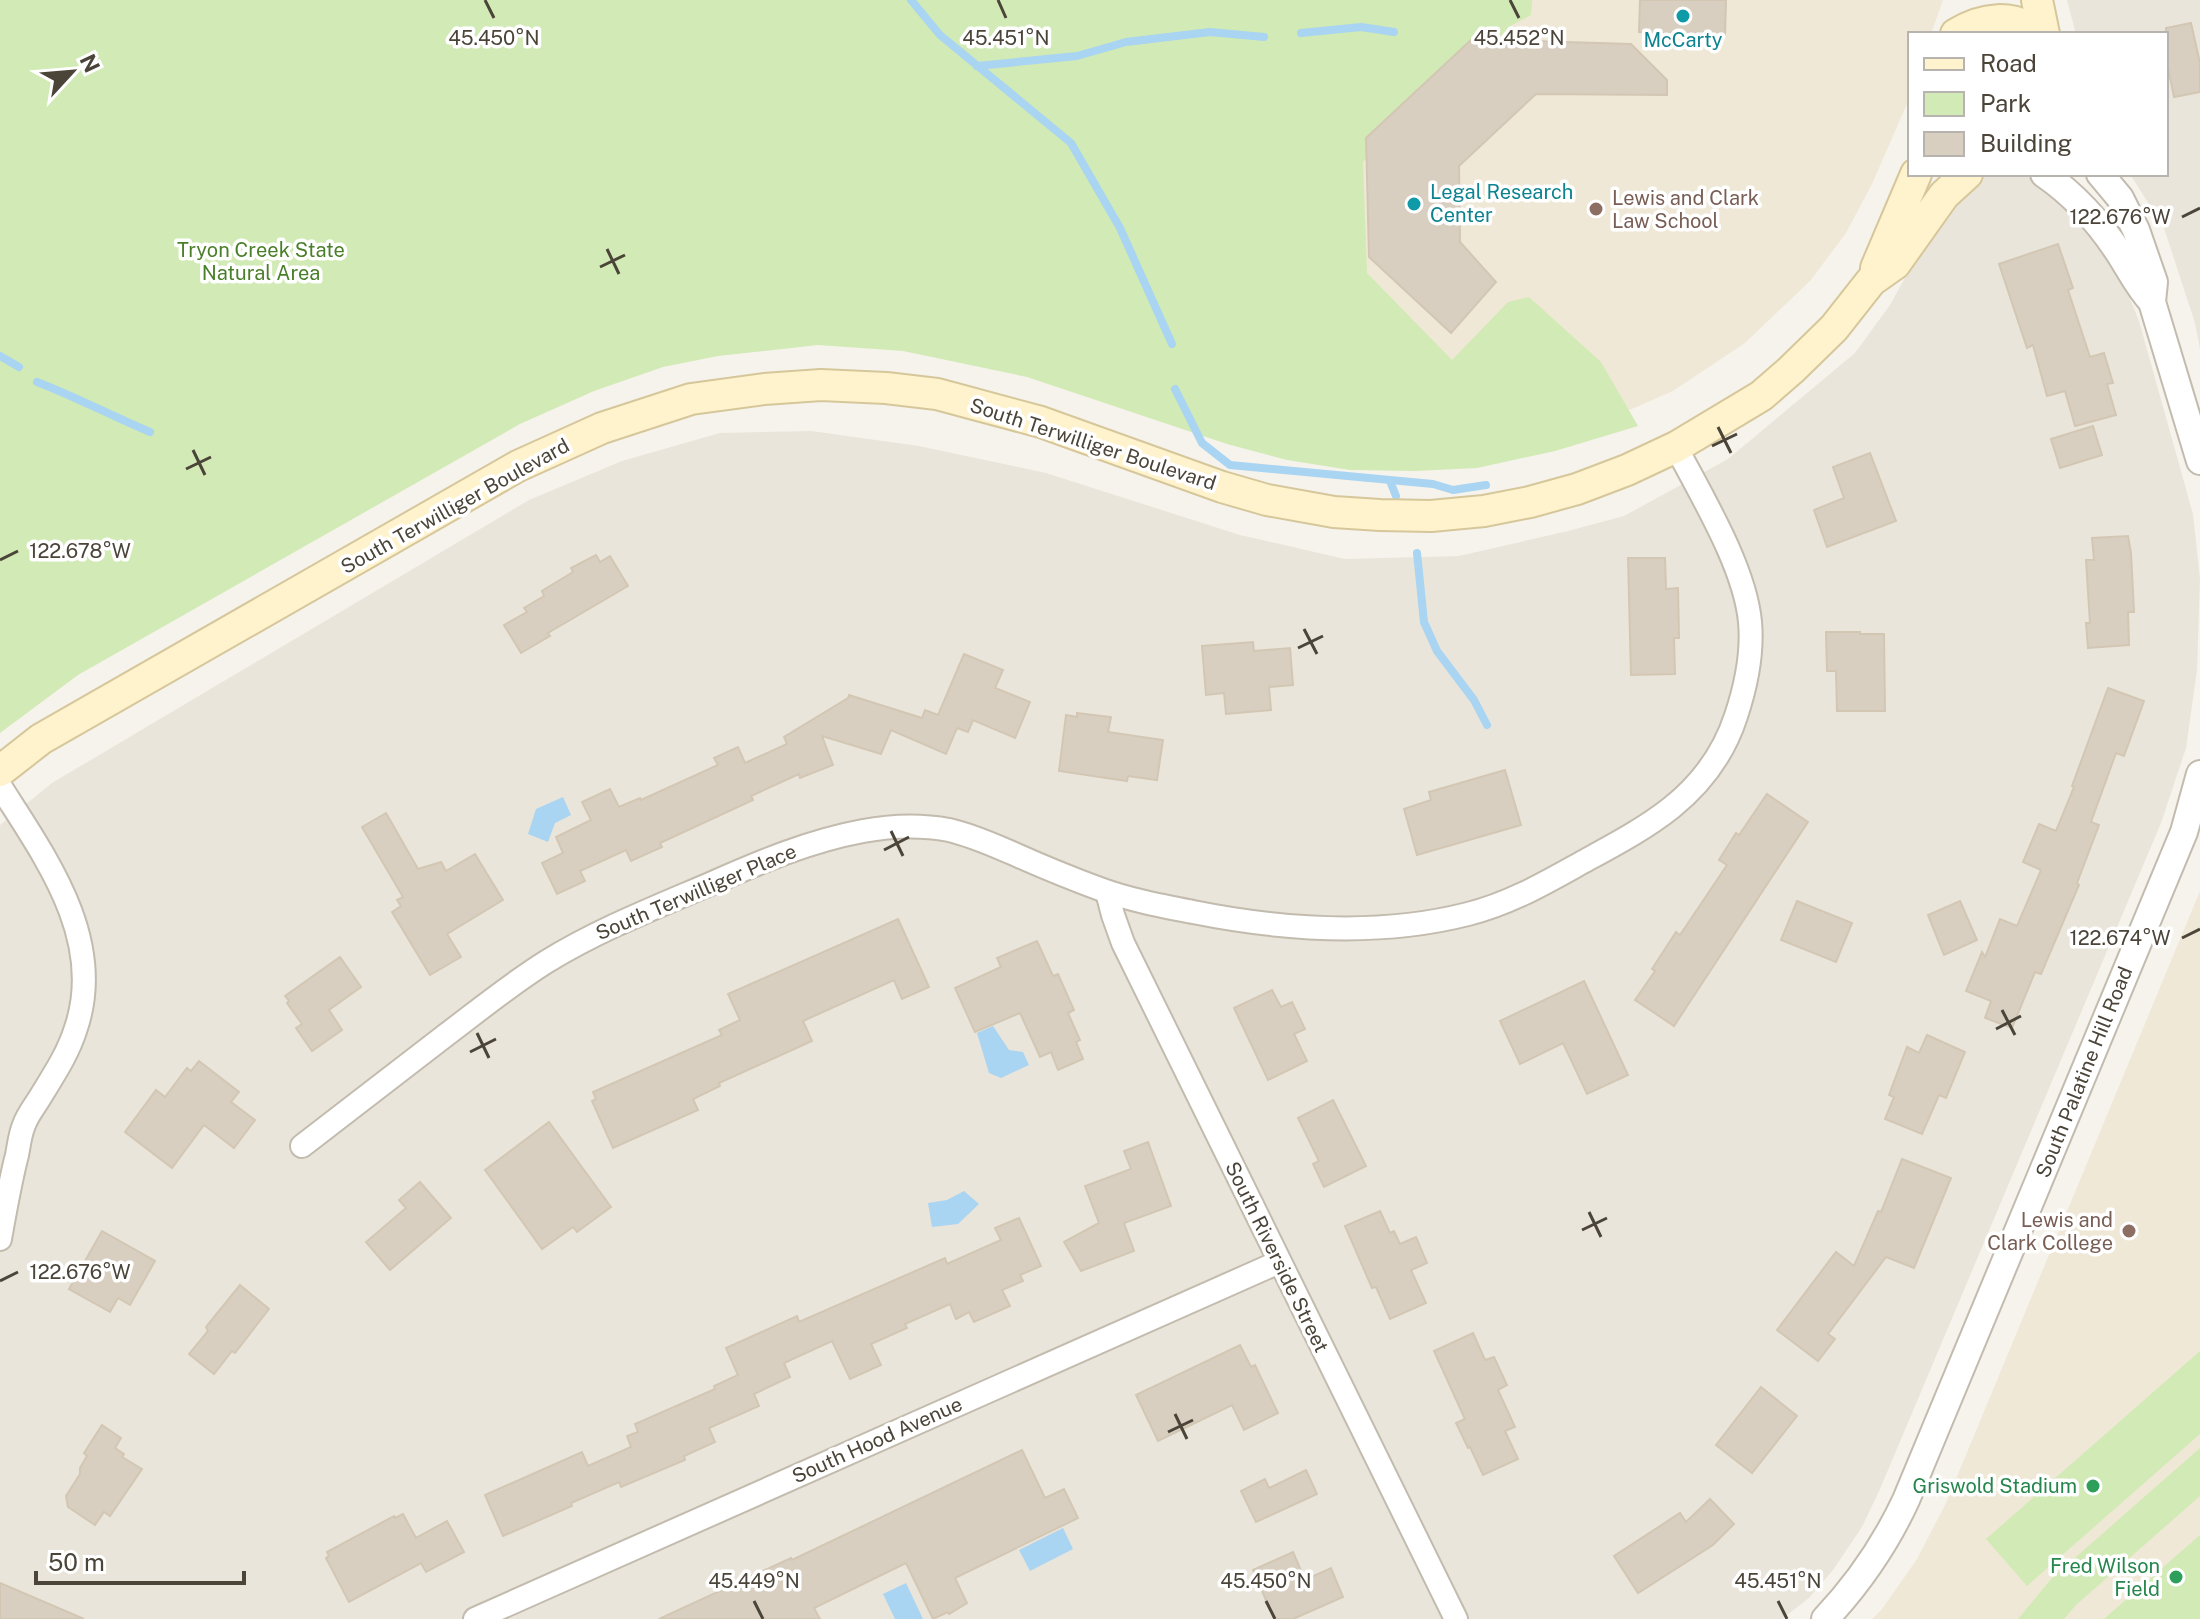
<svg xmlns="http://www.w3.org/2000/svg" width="2200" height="1619" font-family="'Public Sans',sans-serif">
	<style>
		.residential { fill: #eae5da }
		.education { fill: #efe8d6 }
		.green { fill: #d2eab5 }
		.water { fill: #a9d4f2 }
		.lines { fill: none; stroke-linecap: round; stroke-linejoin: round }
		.stream { stroke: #a9d4f2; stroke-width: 8 }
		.building { fill: #d8cfc1; stroke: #d3c7b4; stroke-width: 2 }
		.minor-casing { stroke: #c2bbae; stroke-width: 26 }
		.tertiary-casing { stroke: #c2bbae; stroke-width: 30 }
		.secondary-casing { stroke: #d6c79b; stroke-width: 34 }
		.minor { stroke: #fff; stroke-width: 22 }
		.tertiary { stroke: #fff; stroke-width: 26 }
		.secondary { stroke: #fff3cd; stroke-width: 30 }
		.ticks { fill: none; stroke: #4b4439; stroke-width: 3 }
		.culture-dot { fill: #0f9aa8; stroke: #fff; stroke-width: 3 }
		.education-dot { fill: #8d6e63; stroke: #fff; stroke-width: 3 }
		.leisure-dot { fill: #2e9e5b; stroke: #fff; stroke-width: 3 }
		.labels { text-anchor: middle; stroke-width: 7; stroke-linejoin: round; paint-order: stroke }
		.culture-label { font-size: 20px; fill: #0d838f; stroke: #fff }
		.education-label { font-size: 20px; fill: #785e54; stroke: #fff; text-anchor: start }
		.park-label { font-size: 20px; fill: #4a7f2a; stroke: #fff }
		.street-label { font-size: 20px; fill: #4b4439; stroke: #fff }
		.leisure-label { font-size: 20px; fill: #27864d; stroke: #fff; text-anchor: end }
		.ticks-label { font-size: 20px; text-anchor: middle; fill: #4b4439; stroke: #fff; stroke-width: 7; stroke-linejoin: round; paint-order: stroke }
	</style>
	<rect width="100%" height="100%" fill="#f6f3ec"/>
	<g class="residential">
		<polygon points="2067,0 2200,0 2200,349 2195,323 2164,228 2130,174 2166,174 2166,34 2076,34"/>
		<polygon points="1991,174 2023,174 2045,187 2107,251 2124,284 2139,321 2193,514 2200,579 2197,670 2186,748 2161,823 1880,1489 1862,1527 1833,1570 1809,1598 1782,1619 0,1619 0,825 52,783 529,500 622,461 720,433 811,431 919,446 1046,473 1240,535 1345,559 1459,556 1568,531 1624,516 1728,459 1855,353 1890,305 1923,245 1965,190 1983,176"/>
	</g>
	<g class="education">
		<polygon points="1333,0 1943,0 1931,34 1910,34 1910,97 1872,184 1846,233 1810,281 1745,343 1673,391 1554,443 1362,464"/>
		<polygon points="2200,891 2200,1619 1872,1619 1882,1609 1917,1559 1946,1503"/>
	</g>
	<g class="green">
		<polygon points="0,0 1532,0 1531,15 1512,25 1363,162 1367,273 1452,360 1508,302 1529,297 1601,362 1638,426 1555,451 1477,468 1415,471 1350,470 1287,460 1227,444 1027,377 903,351 818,345 718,356 663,367 594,391 520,424 78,675 0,733"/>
		<polygon points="2200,1351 2200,1434 2027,1586 1986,1539"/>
		<polygon points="2200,1448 2200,1496 2076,1605 2064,1619 2018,1619 2052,1578"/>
		<polygon points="2200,1535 2200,1619 2104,1619"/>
	</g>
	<g class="water">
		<polygon points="563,797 571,815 555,823 548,842 528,834 536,809"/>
		<polygon points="993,1026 1009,1050 1023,1052 1029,1065 1001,1078 989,1073 977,1033"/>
		<polygon points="964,1191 979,1204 958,1224 932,1227 928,1203 947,1200"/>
		<polygon points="1063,1528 1073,1549 1030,1571 1019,1550"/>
		<polygon points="906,1583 923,1619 895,1619 883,1594"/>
	</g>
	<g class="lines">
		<g class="stream">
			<polyline points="911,0 940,35 1071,143 1120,228 1172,344"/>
			<polyline points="1301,33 1361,27 1394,32"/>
			<polyline points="977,66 1077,56 1126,42 1210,32 1264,37"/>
			<polyline points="0,356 19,367"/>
			<path d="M37,382C76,397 112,416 150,432"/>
			<polyline points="1175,389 1202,443 1230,465 1433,484 1453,490 1486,485"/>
			<polyline points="1390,481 1396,496"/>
			<polyline points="1417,553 1424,622 1437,651 1474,700 1487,725"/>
		</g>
	</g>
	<g class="building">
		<polygon points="1640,0 1726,0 1725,35 1639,32"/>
		<polygon points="2191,23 2200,63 2200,92 2174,97 2166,58 2166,28"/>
		<polygon points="1472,39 1631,44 1667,80 1667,95 1536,94 1459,166 1460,242 1496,282 1451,333 1369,257 1366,138"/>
		<polygon points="2058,244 2073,288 2068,290 2090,357 2104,353 2113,383 2107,384 2116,415 2075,426 2065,391 2047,396 2033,345 2027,348 1999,264"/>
		<polygon points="2093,426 2102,455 2060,468 2051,439"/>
		<polygon points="1870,453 1896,521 1827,547 1814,510 1844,498 1833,467"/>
		<polygon points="2128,536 2131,553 2134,612 2128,612 2129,645 2088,648 2086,623 2090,623 2086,560 2094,560 2092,538"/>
		<polygon points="596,555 600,562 610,556 628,586 548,633 550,636 521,653 504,625 527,612 524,608 544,596 542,591 573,572 571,568"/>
		<polygon points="1628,558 1665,558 1666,589 1678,588 1679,638 1674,638 1675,674 1631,675"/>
		<polygon points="1826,632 1860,632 1860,634 1884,634 1885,711 1837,711 1836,671 1827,671"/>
		<polygon points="1253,642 1254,651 1290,648 1293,685 1269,687 1271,710 1226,714 1224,693 1206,695 1202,646"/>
		<polygon points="964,654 1003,670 995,688 1030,702 1015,738 973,720 968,732 957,728 946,754 891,730 881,754 822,736 833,765 800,778 799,774 751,796 753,800 660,843 662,847 631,861 626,850 580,871 585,881 557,894 542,863 563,853 556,837 591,820 582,802 610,789 619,807 640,798 641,800 718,765 714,758 738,747 745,763 787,744 784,737 848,698 849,695 922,718 925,710 938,715"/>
		<polygon points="2108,688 2144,701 2124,756 2116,753 2091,822 2099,825 2077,883 2079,885 2041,974 2035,972 2012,1028 1985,1018 1991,1001 1966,991 1982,952 1985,957 2000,919 2017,926 2041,870 2023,862 2039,824 2056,831 2074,787 2072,786"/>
		<polygon points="1077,713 1111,717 1108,732 1163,740 1157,780 1128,776 1127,781 1059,771 1066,715 1077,717"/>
		<polygon points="1505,770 1521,825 1417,855 1404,809 1431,800 1429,792"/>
		<polygon points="1767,794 1808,822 1674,1026 1635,1000 1655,971 1652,969 1676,932 1680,935 1727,865 1719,860 1736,833 1739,835"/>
		<polygon points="386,813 418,869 441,862 446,871 475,854 503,900 447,934 461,957 430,975 392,912 401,906 397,900 403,897 362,827"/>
		<polygon points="1797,901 1852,923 1836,962 1781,940"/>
		<polygon points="1960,901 1977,940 1944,955 1928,915"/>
		<polygon points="898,919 929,987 902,999 894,980 803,1021 812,1041 719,1083 720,1086 693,1099 698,1110 613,1148 592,1101 596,1099 593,1092 722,1035 719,1030 740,1020 728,994"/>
		<polygon points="1037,941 1053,976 1058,974 1074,1010 1068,1013 1080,1040 1076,1042 1083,1059 1058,1070 1051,1052 1040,1057 1020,1013 975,1032 955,988 1001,967 997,958"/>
		<polygon points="340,957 361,987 329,1010 342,1030 312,1051 296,1028 302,1024 287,1003 289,1001 285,996"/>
		<polygon points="1584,981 1628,1075 1587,1094 1563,1043 1520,1064 1500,1021"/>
		<polygon points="1272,990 1281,1007 1292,1002 1305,1029 1294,1034 1307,1061 1268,1080 1234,1008"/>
		<polygon points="1927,1035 1965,1052 1946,1098 1939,1095 1922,1134 1885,1119 1894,1097 1889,1095 1907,1047 1919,1053"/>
		<polygon points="199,1061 239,1092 231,1102 255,1120 234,1148 204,1125 172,1168 125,1132 156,1090 165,1097 187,1068 191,1071"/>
		<polygon points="1333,1100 1366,1166 1324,1187 1313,1164 1319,1161 1298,1118"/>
		<polygon points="549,1122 611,1207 577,1232 573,1227 542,1249 485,1170"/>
		<polygon points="1148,1142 1171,1206 1124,1223 1134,1251 1081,1271 1064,1242 1099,1223 1085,1186 1131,1169 1124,1151"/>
		<polygon points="1902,1159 1951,1178 1914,1268 1886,1257 1828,1334 1835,1339 1818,1361 1777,1330 1836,1252 1854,1266 1878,1211 1881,1212"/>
		<polygon points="420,1182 451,1218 390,1270 366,1242 406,1208 399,1200"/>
		<polygon points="1380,1211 1390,1233 1394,1231 1400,1244 1416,1237 1427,1263 1411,1270 1426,1303 1390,1319 1376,1287 1372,1288 1345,1226"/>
		<polygon points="1019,1218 1041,1266 1020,1275 1023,1281 1002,1290 1010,1306 974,1322 969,1312 956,1319 950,1304 905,1324 907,1328 871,1344 881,1365 850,1379 832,1341 784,1363 790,1377 754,1394 759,1406 709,1428 715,1442 684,1456 685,1460 621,1487 619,1482 571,1503 572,1506 503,1536 485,1495 582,1452 588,1466 631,1447 627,1436 638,1432 635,1424 715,1389 714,1386 738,1375 726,1348 797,1316 799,1322 945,1258 947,1264 1001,1240 995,1228"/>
		<polygon points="102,1231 155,1261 130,1305 118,1298 110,1312 69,1289"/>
		<polygon points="240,1285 269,1309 235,1353 232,1351 214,1374 189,1354 208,1331 206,1327"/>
		<polygon points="1473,1333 1485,1360 1494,1357 1507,1385 1498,1390 1515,1427 1505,1431 1518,1459 1483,1475 1470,1447 1468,1448 1456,1423 1465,1419 1434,1351"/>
		<polygon points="1240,1345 1251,1367 1255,1365 1278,1413 1244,1430 1232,1405 1158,1441 1136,1395"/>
		<polygon points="1761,1387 1797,1416 1752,1473 1716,1445"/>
		<polygon points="102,1425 121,1438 115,1448 124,1454 122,1457 142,1469 110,1516 104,1512 95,1525 68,1507 66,1496 80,1474 80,1468 87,1456 84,1453"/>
		<polygon points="1022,1450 1045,1498 1064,1489 1078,1518 955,1578 967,1603 949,1614 948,1612 933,1619 906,1563 814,1608 820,1619 659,1619 791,1558 792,1560"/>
		<polygon points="1306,1470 1317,1494 1256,1522 1241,1491 1265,1479 1269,1488"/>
		<polygon points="1710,1499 1734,1524 1713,1545 1638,1593 1614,1556 1680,1513 1686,1522"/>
		<polygon points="403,1514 416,1538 447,1521 464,1552 426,1572 421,1563 349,1602 326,1558 329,1556 327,1552 394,1516 395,1518"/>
		<polygon points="1293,1552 1305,1580 1331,1568 1343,1597 1293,1619 1274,1619 1253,1570"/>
		<polygon points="0,1583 84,1619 0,1619"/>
	</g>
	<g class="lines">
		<defs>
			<g id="minor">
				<path d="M0,786C45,857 106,939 76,1028C68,1054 53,1076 39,1099C34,1107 27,1116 24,1125C20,1134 19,1145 17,1155C10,1182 5,1211 0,1239"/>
				<polyline points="1107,892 1113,915 1123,943 1456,1619"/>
				<path d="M302,1146C350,1109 398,1072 446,1035C479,1010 511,984 546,962C598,930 654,908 710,884C760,862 809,841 863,831C890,826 922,825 949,830C971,835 991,844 1012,853C1041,866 1070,878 1100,889C1130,900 1162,906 1193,912C1283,930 1378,937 1468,914C1509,904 1545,883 1581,863C1612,846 1643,830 1671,808C1701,784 1724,753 1736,716C1746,686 1753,655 1750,622C1745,567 1702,497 1676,447"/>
				<polyline points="475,1619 1279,1262"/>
			</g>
			<g id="tertiary">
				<path d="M2044,174C2076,196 2100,223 2121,256C2131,272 2139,288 2152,302"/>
				<polyline points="2100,174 2120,198 2136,230 2154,282 2152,302 2200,461"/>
				<path d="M1825,1619C1859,1583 1885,1545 1906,1500L2184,832L2200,774"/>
			</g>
			<g id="secondary">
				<polyline points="2037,0 2044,34"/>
				<path d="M1956,34C1982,18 2013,13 2038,34"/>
				<polyline points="1876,268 1916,174"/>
				<polyline points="0,771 41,739 518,466 602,428 691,399 764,389 821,385 886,388 937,394 1041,422 1222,487 1267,500 1334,512 1380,515 1431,516 1484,511 1530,502 1577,489 1627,470 1676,447 1761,396 1791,370 1834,328 1871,281 1895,264 1944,195 1967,174"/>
			</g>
		</defs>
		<use href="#minor" class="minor-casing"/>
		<use href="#tertiary" class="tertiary-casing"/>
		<use href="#secondary" class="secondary-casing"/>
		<use href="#minor" class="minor"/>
		<use href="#tertiary" class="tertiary"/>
		<use href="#secondary" class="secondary"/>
	</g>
	<path class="ticks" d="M485,0L494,18M998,0L1006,18M1510,0L1519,18M2182,217L2200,208M607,249L619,274M600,267L625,255M1718,427L1731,453M1712,446L1737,434M193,450L205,475M186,469L211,457M0,560L18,551M1304,629L1317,654M1298,648L1323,636M891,831L903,856M884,850L909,837M2182,938L2200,929M2002,1010L2015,1035M1996,1029L2021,1016M477,1033L489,1058M470,1052L496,1039M1589,1212L1601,1237M1582,1230L1607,1218M0,1281L18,1272M1175,1414L1187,1439M1168,1432L1193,1420M754,1601L763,1619M1266,1601L1275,1619M1778,1601L1787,1619"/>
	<g class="culture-dot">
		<circle cx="1683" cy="16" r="8"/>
		<circle cx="1414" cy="204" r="8"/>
	</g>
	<g class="education-dot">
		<circle cx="1596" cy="209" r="8"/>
		<circle cx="2129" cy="1231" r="8"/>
	</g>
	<g class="leisure-dot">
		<circle cx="2093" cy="1486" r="8"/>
		<circle cx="2176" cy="1577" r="8"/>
	</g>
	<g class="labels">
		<g class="culture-label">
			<text x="1683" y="47">McCarty</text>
			<text x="1430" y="199" text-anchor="start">Legal Research<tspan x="1430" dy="23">Center</tspan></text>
		</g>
		<g class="education-label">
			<text x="1612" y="205">Lewis and Clark<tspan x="1612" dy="23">Law School</tspan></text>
			<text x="2113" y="1227" text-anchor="end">Lewis and<tspan x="2113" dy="23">Clark College</tspan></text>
		</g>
		<g class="park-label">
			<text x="261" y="257">Tryon Creek State<tspan x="261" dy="23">Natural Area</tspan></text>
		</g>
		<g class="street-label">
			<text transform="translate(1093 444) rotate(18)" y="7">South Terwilliger Boulevard</text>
			<text transform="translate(455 506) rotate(-29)" y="7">South Terwilliger Boulevard</text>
			<text transform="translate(696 892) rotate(-23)" y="7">South Terwilliger Place</text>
			<text transform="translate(2084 1072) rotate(-68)" y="7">South Palatine Hill Road</text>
			<text transform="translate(1277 1257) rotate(64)" y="7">South Riverside Street</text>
			<text transform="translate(877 1440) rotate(-24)" y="7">South Hood Avenue</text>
		</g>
		<g class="leisure-label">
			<text x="2077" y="1493">Griswold Stadium</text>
			<text x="2160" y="1573">Fred Wilson<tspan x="2160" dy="23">Field</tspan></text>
		</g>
	</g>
	<g class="ticks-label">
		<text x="494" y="45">45.450°N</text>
		<text x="1006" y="45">45.451°N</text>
		<text x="1519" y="45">45.452°N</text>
		<text x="2120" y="224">122.676°W</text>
		<text x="80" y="558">122.678°W</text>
		<text x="2120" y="945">122.674°W</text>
		<text x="80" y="1279">122.676°W</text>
		<text x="754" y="1588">45.449°N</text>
		<text x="1266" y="1588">45.450°N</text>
		<text x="1778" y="1588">45.451°N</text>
	</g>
	<rect x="1908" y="32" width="260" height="144" fill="#ffffff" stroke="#b7b4b0" stroke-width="2"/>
	<rect x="1924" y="58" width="40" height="12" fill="#fff3cd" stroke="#b7b4b0" stroke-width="2"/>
	<text x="1980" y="72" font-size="24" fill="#4b4439">Road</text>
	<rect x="1924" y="92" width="40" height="24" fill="#d2eab5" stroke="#b7b4b0" stroke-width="2"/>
	<text x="1980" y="112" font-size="24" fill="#4b4439">Park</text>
	<rect x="1924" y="132" width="40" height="24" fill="#d8cfc1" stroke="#b7b4b0" stroke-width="2"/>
	<text x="1980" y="152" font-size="24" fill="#4b4439">Building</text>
	<g transform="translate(72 72) rotate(64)" stroke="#ffffff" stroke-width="6" paint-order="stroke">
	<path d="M0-6L14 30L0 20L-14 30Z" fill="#4b4439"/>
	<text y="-12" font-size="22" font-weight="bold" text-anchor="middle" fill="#4b4439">N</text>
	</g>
	<path d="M36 1571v12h208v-12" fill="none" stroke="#4b4439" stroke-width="4"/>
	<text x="48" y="1571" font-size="24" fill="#4b4439" stroke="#ffffff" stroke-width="6" paint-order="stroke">50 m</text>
</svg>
